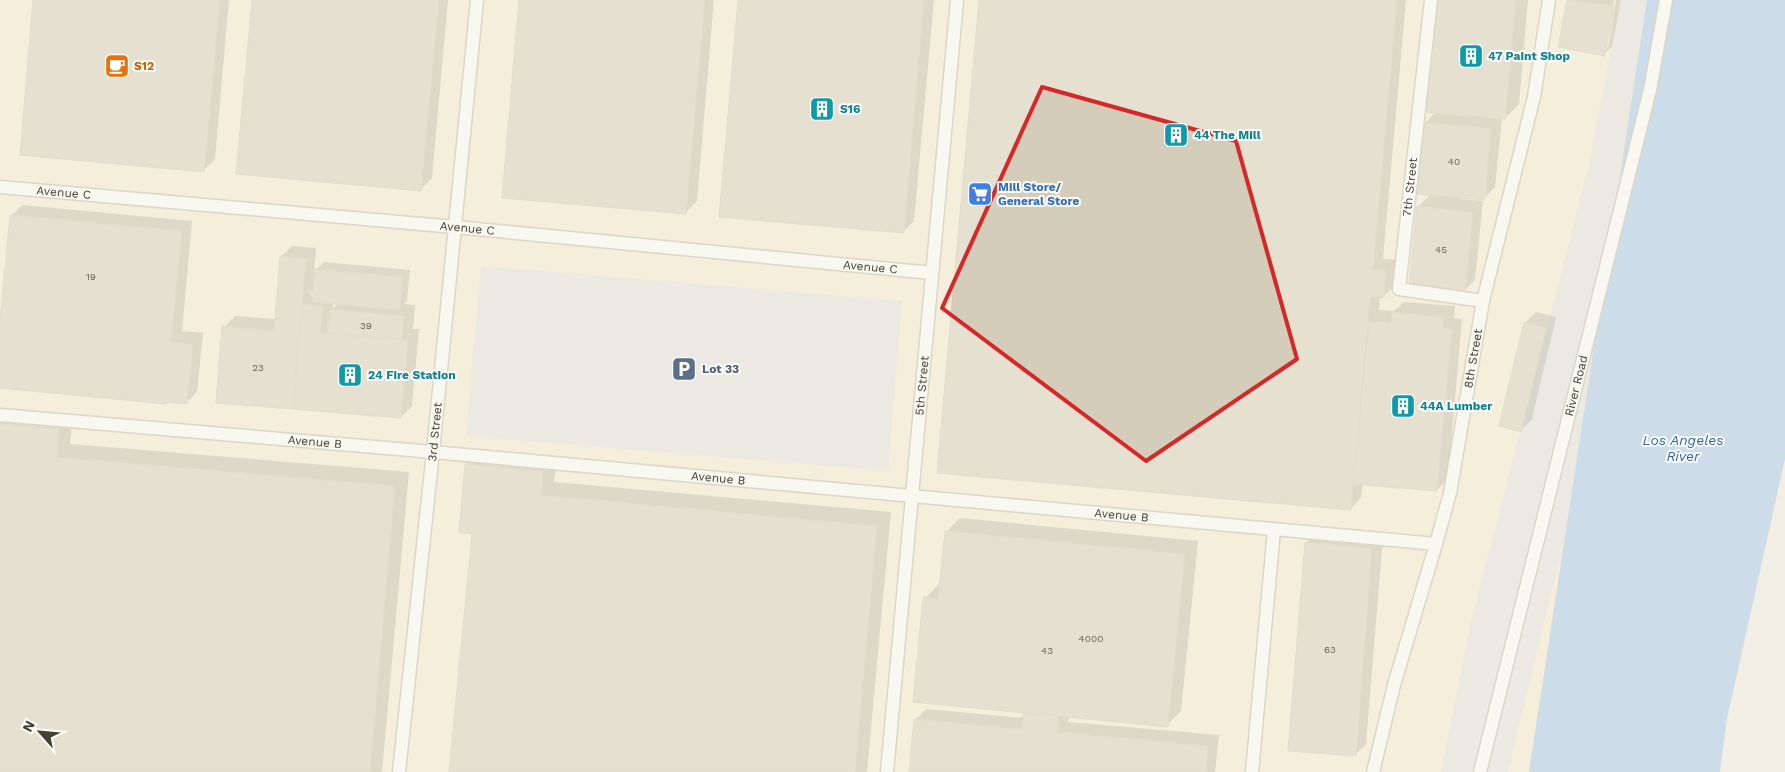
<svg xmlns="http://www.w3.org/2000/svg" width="1785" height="772" font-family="'Work Sans',sans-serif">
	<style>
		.commercial { fill: #f5eace }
		.parking { fill: #e3e1dd }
		.water { fill: #9fc3f0 }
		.shadow { fill: #0003; fill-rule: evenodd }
		.building { fill: #d4cdb9; stroke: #cfc6ad }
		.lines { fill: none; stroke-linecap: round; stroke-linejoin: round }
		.lane-casing { stroke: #beb9a7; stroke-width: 15 }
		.lane { stroke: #fff; stroke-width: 12 }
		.marked { fill: none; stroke: #d62828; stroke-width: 4; stroke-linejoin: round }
		.labels { text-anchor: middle; stroke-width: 4; stroke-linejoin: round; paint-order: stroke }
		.number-label { font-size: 10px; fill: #686355 }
		.culture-label { font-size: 12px; font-weight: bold; fill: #0d838f; stroke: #fff; text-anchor: start }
		.food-label { font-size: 12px; font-weight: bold; fill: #c56008; stroke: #fff; text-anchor: start }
		.shop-label { font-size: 12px; font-weight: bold; fill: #366cbe; stroke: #fff; text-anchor: start }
		.street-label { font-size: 12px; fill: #444034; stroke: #fff }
		.service-label { font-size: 12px; font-weight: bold; fill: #4e5e75; stroke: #fff; text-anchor: start }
		.water-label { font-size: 14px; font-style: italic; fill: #2d65b0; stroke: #fff }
	</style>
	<rect width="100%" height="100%" fill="#f2f0e4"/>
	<polygon class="commercial" points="0,0 1785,0 1571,772 0,772"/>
	<g class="parking">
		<polygon points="1621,0 1694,0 1508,772 1441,772 1471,622 1588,169"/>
		<polygon points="481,266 902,301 888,471 466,436"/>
	</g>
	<polygon class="water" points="1647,0 1785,0 1785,459 1727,719 1720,772 1529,772"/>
	<g class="shadow">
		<polygon points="34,0 229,0 215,159 204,170"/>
		<polygon points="253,0 448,0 432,178 421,189"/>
		<polygon points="520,0 714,0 697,201 686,212"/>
		<polygon points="740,0 934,0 914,221 903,232"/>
		<polygon points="980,0 1406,0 1383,259 1396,260 1394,286 1383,297 1380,296 1379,310 1394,311 1404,302 1455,306 1454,318 1462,319 1448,479 1437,490 1363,483 1361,498 1350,509"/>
		<polygon points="1437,0 1528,0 1519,104 1505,118 1502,118 1495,187 1484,198 1460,196 1460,199 1483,201 1475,280 1464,291 1419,206 1431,194 1419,193 1425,123 1436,112"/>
		<path d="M1568,0H1621L1612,47L1604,54L1559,46ZM1614,0L1616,1L1608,48H1605Z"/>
		<polygon points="22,205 192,221 182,331 203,333 197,392 186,403 168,401 166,403 0,387 0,334 11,216"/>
		<path d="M292,246L316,248L314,272L324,262L410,270L407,301L404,304L415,305L413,329H419L412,406L401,417L224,327L235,316L276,319L281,257ZM333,303H338L332,309Z"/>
		<polygon points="1536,312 1556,317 1532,419 1521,430 1525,323"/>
		<polygon points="73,416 70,444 409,472 382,772 0,772 0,421"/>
		<polygon points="481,450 557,457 554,482 891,512 867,772 451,772 473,533 467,464"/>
		<polygon points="960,518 1198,541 1181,711 1167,725 1069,716 1068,722 1219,735 1215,772 911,772 915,720 926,709 1024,718 1026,712 925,598 939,584 940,584 946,532"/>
		<polygon points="1317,532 1383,537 1366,744 1355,755 1306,543"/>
	</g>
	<g class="building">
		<polygon points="33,0 220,0 204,172 20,155"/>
		<polygon points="252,0 439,0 421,191 236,174"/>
		<polygon points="519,0 705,0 686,214 502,198"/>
		<polygon points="738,0 924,0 904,233 719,217"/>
		<polygon points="979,0 1397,0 1373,270 1386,271 1384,298 1370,297 1351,510 937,473"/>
		<polygon points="1435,0 1516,0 1505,119 1425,112"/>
		<polygon points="1567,0 1614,6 1605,56 1558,47"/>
		<polygon points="1423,123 1491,128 1485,200 1417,194"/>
		<polygon points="1417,206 1473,212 1465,292 1409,286"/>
		<polygon points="10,215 182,231 171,342 193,344 187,404 166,402 166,404 0,388 0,321"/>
		<polygon points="280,256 306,259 293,409 216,403 222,326 274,331"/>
		<polygon points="315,269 403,277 400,310 312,302 313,296 310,296 310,291 313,291 314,280 312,279 313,274 315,275"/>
		<polygon points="302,304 323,306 320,333 408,340 401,418 293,409"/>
		<polygon points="330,309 404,316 402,340 327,333"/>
		<polygon points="1392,312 1444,317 1443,328 1452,329 1437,491 1353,484 1369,321 1391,323"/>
		<polygon points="1524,322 1546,328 1521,432 1499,426"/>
		<polygon points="0,424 59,429 57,457 395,486 370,772 0,772"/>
		<polygon points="465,464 543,471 541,495 877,526 855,772 449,772 472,534 459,532"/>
		<polygon points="945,531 1185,554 1168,727 913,702 923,597 938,599"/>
		<polygon points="1305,542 1372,548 1356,756 1288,751"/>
		<polygon points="1023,713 1059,716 1058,732 1208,746 1206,772 909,772 914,719 1022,729"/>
	</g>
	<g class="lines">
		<defs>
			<g id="lane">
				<polyline points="1431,0 1399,289 1483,301"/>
				<path id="s1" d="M0,187L455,227L932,273"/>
				<path id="s2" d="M0,415L433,452L1436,544"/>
				<path id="s3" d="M399,772L433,452L477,0"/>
				<path id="s4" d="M887,772L957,0"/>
				<polyline points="1252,772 1274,530"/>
				<path id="s5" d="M1373,772L1394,685L1436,544L1450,493L1483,301L1534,97L1549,0"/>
				<path id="s6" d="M1480,772L1650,90L1666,0"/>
			</g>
		</defs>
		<use href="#lane" class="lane-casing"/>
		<use href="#lane" class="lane"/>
	</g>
	<path d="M0 0H1785V772H0ZM1042,87L1236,141L1297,359L1146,461L942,308Z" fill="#f2f0e4" fill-opacity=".55" fill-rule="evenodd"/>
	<path class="marked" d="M1042,87L1236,141L1297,359L1146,461L942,308Z"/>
	<defs>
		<symbol id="building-square" viewBox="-11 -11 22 22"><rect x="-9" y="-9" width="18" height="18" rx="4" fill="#0f9aa8" stroke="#fff"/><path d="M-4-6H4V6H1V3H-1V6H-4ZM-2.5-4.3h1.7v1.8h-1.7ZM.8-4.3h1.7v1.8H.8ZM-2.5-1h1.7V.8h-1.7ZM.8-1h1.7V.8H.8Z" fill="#fff"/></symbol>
		<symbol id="cafe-square" viewBox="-11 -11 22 22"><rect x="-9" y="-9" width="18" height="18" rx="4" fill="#e8710a" stroke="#fff"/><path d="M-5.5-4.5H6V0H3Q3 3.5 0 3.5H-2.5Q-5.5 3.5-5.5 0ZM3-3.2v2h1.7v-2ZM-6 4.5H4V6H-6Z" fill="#fff"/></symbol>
		<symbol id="supermarket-square" viewBox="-11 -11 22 22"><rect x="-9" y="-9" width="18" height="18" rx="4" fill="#3f7fe0" stroke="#fff"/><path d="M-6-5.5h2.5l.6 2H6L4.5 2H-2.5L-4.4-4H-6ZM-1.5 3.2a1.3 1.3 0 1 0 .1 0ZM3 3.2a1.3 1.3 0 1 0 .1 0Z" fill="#fff"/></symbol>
		<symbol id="parking-square" viewBox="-11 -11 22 22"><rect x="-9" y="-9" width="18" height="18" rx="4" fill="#5c6f8a" stroke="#fff"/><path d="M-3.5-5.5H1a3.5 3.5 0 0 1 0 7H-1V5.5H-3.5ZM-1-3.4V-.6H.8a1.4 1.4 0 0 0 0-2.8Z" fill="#fff"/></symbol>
	</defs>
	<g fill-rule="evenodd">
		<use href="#building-square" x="1457" y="42" width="28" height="28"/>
		<use href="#cafe-square" x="103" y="52" width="28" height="28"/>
		<use href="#building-square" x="808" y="95" width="28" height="28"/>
		<use href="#building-square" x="1162" y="121" width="28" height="28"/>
		<use href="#supermarket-square" x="966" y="180" width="28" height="28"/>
		<use href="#parking-square" x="670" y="355" width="28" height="28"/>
		<use href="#building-square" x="336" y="361" width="28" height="28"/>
		<use href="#building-square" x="1389" y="392" width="28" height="28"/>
	</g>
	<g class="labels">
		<g class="number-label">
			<text x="1454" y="165">40</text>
			<text x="1441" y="253">45</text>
			<text x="91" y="280">19</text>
			<text x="366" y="329">39</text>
			<text x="258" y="371">23</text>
			<text x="1091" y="642">4000</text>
			<text x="1330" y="653">63</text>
			<text x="1047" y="654">43</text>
		</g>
		<g class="culture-label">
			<text x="1488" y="60">47 Paint Shop</text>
			<text x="840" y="113">S16</text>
			<text x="1194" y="139">44 The Mill</text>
			<text x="368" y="379">24 Fire Station</text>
			<text x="1420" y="410">44A Lumber</text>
		</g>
		<g class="food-label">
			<text x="134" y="70">S12</text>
		</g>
		<g class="shop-label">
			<text x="998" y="191">Mill Store/<tspan x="998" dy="14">General Store</tspan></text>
		</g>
		<g class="street-label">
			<text transform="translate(1410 187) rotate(-84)" y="4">7th Street</text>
			<text dy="4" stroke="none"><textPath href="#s1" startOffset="64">Avenue C</textPath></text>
			<text dy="4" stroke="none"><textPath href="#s1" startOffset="469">Avenue C</textPath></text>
			<text dy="4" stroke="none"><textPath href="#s1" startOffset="874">Avenue C</textPath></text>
			<text dy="4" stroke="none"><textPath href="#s5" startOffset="426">8th Street</textPath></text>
			<text dy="4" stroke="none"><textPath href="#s4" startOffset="388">5th Street</textPath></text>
			<text dy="4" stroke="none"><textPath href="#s6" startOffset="398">River Road</textPath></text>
			<text dy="4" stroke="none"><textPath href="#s3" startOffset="342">3rd Street</textPath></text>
			<text dy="4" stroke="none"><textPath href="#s2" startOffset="316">Avenue B</textPath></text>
			<text dy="4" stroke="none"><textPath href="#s2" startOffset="721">Avenue B</textPath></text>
			<text dy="4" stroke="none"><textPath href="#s2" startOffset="1126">Avenue B</textPath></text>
		</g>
		<g class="service-label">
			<text x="702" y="373">Lot 33</text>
		</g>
		<g class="water-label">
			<text x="1683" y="445">Los Angeles<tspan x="1683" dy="16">River</tspan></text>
		</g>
	</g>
	<g transform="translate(40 732) rotate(297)" stroke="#ffffff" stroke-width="4" paint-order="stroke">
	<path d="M0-4L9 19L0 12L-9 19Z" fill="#444034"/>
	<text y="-8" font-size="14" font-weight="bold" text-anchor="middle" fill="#444034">N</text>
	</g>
</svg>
